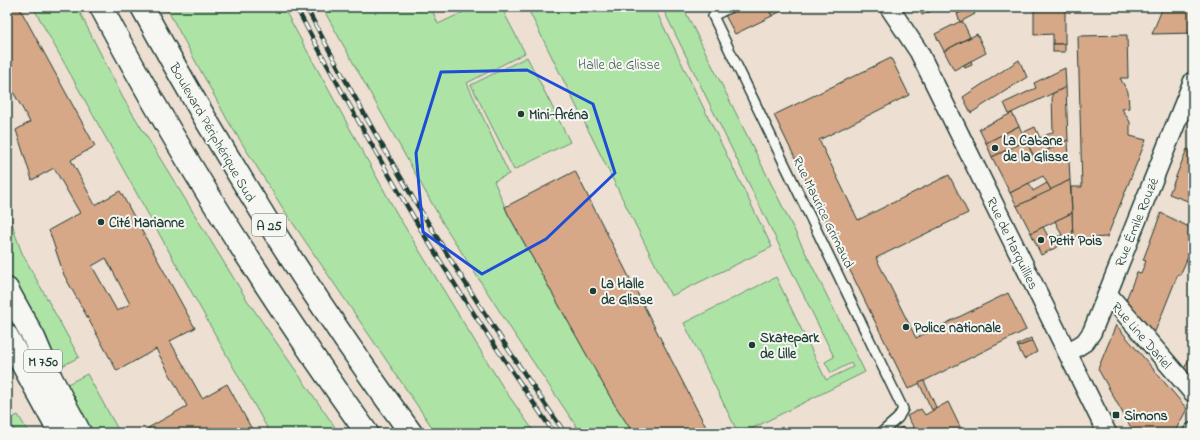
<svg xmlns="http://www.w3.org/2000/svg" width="1200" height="440" font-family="'Indie Flower',sans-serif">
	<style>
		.green { fill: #aee3a6; stroke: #66906d }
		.building { fill: #d7a888; stroke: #1f3d34; fill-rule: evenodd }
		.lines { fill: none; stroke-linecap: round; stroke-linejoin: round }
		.lane-casing { stroke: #1f3d34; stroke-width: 12 }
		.street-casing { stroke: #1f3d34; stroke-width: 21 }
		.primary-casing { stroke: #1f3d34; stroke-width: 25 }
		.highway-casing { stroke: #1f3d34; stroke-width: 25 }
		.lane { stroke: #f6f6f2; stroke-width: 9 }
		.street { stroke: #f6f6f2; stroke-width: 18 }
		.primary { stroke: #f6f6f2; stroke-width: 22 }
		.highway { stroke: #f6f6f2; stroke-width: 22 }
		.rail-casing { stroke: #1f3d34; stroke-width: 4.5 }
		.rail { stroke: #f6f6f2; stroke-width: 3; stroke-dasharray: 9; stroke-linecap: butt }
		.marked { fill: none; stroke: #1d4ed8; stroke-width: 3; stroke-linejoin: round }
		.poi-dot { fill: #1f3d34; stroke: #f6f6f2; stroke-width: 1.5 }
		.labels { text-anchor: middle; stroke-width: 4; stroke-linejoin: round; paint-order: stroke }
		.shield { fill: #f6f6f2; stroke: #60746d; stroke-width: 1 }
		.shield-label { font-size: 13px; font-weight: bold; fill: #1f3d34 }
		.park-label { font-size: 14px; fill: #3c5e4b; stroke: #f6f6f2 }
		.poi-label { font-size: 14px; font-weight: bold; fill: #1f3d34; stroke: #f6f6f2; text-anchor: start }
		.street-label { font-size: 14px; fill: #1f3d34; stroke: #f6f6f2 }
	</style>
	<rect width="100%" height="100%" fill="#eddfd2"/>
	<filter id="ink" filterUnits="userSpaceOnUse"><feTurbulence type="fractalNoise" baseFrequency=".025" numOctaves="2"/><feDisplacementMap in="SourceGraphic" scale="8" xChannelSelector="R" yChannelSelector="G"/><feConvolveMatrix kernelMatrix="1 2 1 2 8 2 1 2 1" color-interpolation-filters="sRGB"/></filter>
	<g filter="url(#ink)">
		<g class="green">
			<polygon points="33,7 77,7 123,98 247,300 339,433 270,433"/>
			<polygon points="166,7 283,7 397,214 504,389 535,433 436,433 284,210 228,121"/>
			<polygon points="322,7 431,7 438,24 474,7 501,7 525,53 467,83 509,174 494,181 508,214 633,433 581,433 513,332 444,225"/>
			<polygon points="532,7 654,7 772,247 671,296 528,9"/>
			<polygon points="662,7 683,7 865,372 743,433 738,433 684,323 776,277 826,380 853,367 851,363 831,373 825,362 834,357"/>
			<polygon points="527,57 570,142 514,170 471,85"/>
			<polygon points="7,201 15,234 22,253 79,357 53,371 44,346 7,278"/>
			<polygon points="87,374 120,433 85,433 60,388"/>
			<polygon points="18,415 29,433 16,433 8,420"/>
		</g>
		<g class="building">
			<path d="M7,7H19L95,146L71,160L95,205L120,191L195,328L170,341L202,398L227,384L254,433H151L148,428L187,406L156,349L117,371L64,275L49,230L80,213L54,168L32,180L16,130L30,122L7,81ZM106,258L130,304L117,311L92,266Z"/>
			<polygon points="740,7 768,7 772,16 735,34 725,15"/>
			<polygon points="768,7 778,7 781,11 772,16"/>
			<polygon points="778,7 790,7 781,11"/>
			<polygon points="918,7 926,7 929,12 922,15"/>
			<polygon points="926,7 934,7 935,9 929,12"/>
			<polygon points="955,7 971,7 958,14"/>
			<polygon points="971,7 975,14 960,22 957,14"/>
			<polygon points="1034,7 1065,7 1065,44 1053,44 1053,34 1034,35"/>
			<polygon points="1163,7 1193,7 1193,33 1152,34"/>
			<polygon points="959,22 963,22 970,37 944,51 935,34"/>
			<polygon points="977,34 986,53 954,70 944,51"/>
			<polygon points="1127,35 1128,78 1120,78 1128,92 1129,108 1122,109 1130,122 1130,136 1146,140 1107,237 1073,239 1071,187 1082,187 1078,36"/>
			<rect x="1053" y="44" width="12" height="8"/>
			<polygon points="891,58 909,95 819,140 858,220 949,175 968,213 876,258 916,338 1008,293 1026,330 908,389 774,115"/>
			<polygon points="1019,60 1027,77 971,113 963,97"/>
			<polygon points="971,61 972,65 965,68 964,65"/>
			<polygon points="1065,68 1066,87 1009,114 1004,103 1036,88 1034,83"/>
			<polygon points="1066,87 1068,140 1034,157 1022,133 1035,127 1040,138 1053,132 1052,94"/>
			<polygon points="1012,113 1019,126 986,143 979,129"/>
			<polygon points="1019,126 1026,141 992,157 986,143"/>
			<polygon points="1068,140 1070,180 1051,190 1043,176 1010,193 992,157 1026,141 1034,157"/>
			<polygon points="1187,149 1192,151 1193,150 1193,203 1169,194"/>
			<polygon points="575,171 675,367 709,433 633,433 613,402 508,214 505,207"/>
			<polygon points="1070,180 1072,213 1031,233 1017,206"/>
			<polygon points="1029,183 1033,191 1047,183 1051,190 1017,206 1010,193"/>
			<polygon points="1072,213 1073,239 1041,255 1031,233 1043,227 1050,240 1062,235 1055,221"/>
			<polygon points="1161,213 1193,229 1193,246 1180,275 1178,274 1154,334 1126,300 1137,272 1141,273 1146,261 1143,260"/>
			<polygon points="1116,325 1187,409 1174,433 1134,433 1098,369"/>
			<polygon points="1031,338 1032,341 1018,347 1017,345"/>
			<polygon points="1032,341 1037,352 1024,359 1018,347"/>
			<polygon points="1193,351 1193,380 1184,369"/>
			<polygon points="924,381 936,407 932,410 919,383"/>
			<polygon points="948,402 963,433 917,433 907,416 921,409 925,415"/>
			<polygon points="902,427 904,430 901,433 892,433"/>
		</g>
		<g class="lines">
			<defs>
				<polyline id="lane" points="731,7 713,16 903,409 898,418 881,433"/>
				<g id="street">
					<polyline points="889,7 919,52 1107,433"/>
					<polyline points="1108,294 1193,393"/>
					<polyline points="1068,353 1085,342 1092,332 1193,81"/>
					<polyline points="1193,433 1193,432"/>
				</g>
				<g id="primary">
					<polyline points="7,289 34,338 51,378 80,433"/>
					<polyline points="7,336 60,433"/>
				</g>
				<g id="highway">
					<path d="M101,7C180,156 269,296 367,433"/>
					<path d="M142,7C223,155 311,297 411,433"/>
				</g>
			</defs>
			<use href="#lane" class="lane-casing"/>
			<use href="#street" class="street-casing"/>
			<use href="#primary" class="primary-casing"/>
			<use href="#highway" class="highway-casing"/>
			<use href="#lane" class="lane"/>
			<use href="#street" class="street"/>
			<use href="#primary" class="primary"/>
			<use href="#highway" class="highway"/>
			<defs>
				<g id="rail">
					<path d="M296,7C335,80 375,152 417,223C460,295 507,364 554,433"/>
					<path d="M306,7C383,154 470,297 565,433"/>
				</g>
			</defs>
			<use href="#rail" class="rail-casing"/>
			<use href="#rail" class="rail"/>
		</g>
	</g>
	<path class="marked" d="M527,70L593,104L615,173L546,239L482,274L423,232L416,153L441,72Z"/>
	<g class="poi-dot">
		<circle cx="521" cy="114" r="4"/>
		<circle cx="995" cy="148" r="4"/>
		<circle cx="101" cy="222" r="4"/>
		<circle cx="1041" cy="240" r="4"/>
		<circle cx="593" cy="291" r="4"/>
		<circle cx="906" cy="327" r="4"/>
		<circle cx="752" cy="345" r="4"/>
		<rect x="1112" y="411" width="8" height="8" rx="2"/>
	</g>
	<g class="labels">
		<g class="shield">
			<rect x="252" y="214" width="34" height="22" rx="3"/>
			<rect x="24" y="350" width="38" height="22" rx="3"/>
		</g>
		<g class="shield-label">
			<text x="269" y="230">A 25</text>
			<text x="43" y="366">M 750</text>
		</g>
		<g class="park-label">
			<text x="619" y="69">Halle de Glisse</text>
		</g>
		<g class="poi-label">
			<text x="529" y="119">Mini-Aréna</text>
			<text x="1003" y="145">La Cabane<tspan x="1003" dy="16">de la Glisse</tspan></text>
			<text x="109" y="227">Cité Marianne</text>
			<text x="1049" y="245">Petit Pois</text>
			<text x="601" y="288">La Halle<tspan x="601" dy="16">de Glisse</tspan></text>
			<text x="914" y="332">Police nationale</text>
			<text x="760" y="342">Skatepark<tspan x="760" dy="16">de Lille</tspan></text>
			<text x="1124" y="420">Simons</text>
		</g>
		<g class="street-label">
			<text transform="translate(213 132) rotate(60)" y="5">Boulevard Périphérique Sud</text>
			<text transform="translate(824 212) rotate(64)" y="5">Rue Maurice Grimaud</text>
			<text transform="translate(1136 222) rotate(-68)" y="5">Rue Émile Rouzé</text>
			<text transform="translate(1013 243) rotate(64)" y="5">Rue de Marquillies</text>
			<text transform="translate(1142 335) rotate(49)" y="5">Rue Line Dariel</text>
		</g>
	</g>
	<rect width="1200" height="440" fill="none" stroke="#f6f6f2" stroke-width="24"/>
	<rect x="12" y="12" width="1176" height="416" fill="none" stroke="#1f3d34" stroke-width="1.5" filter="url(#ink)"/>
</svg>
